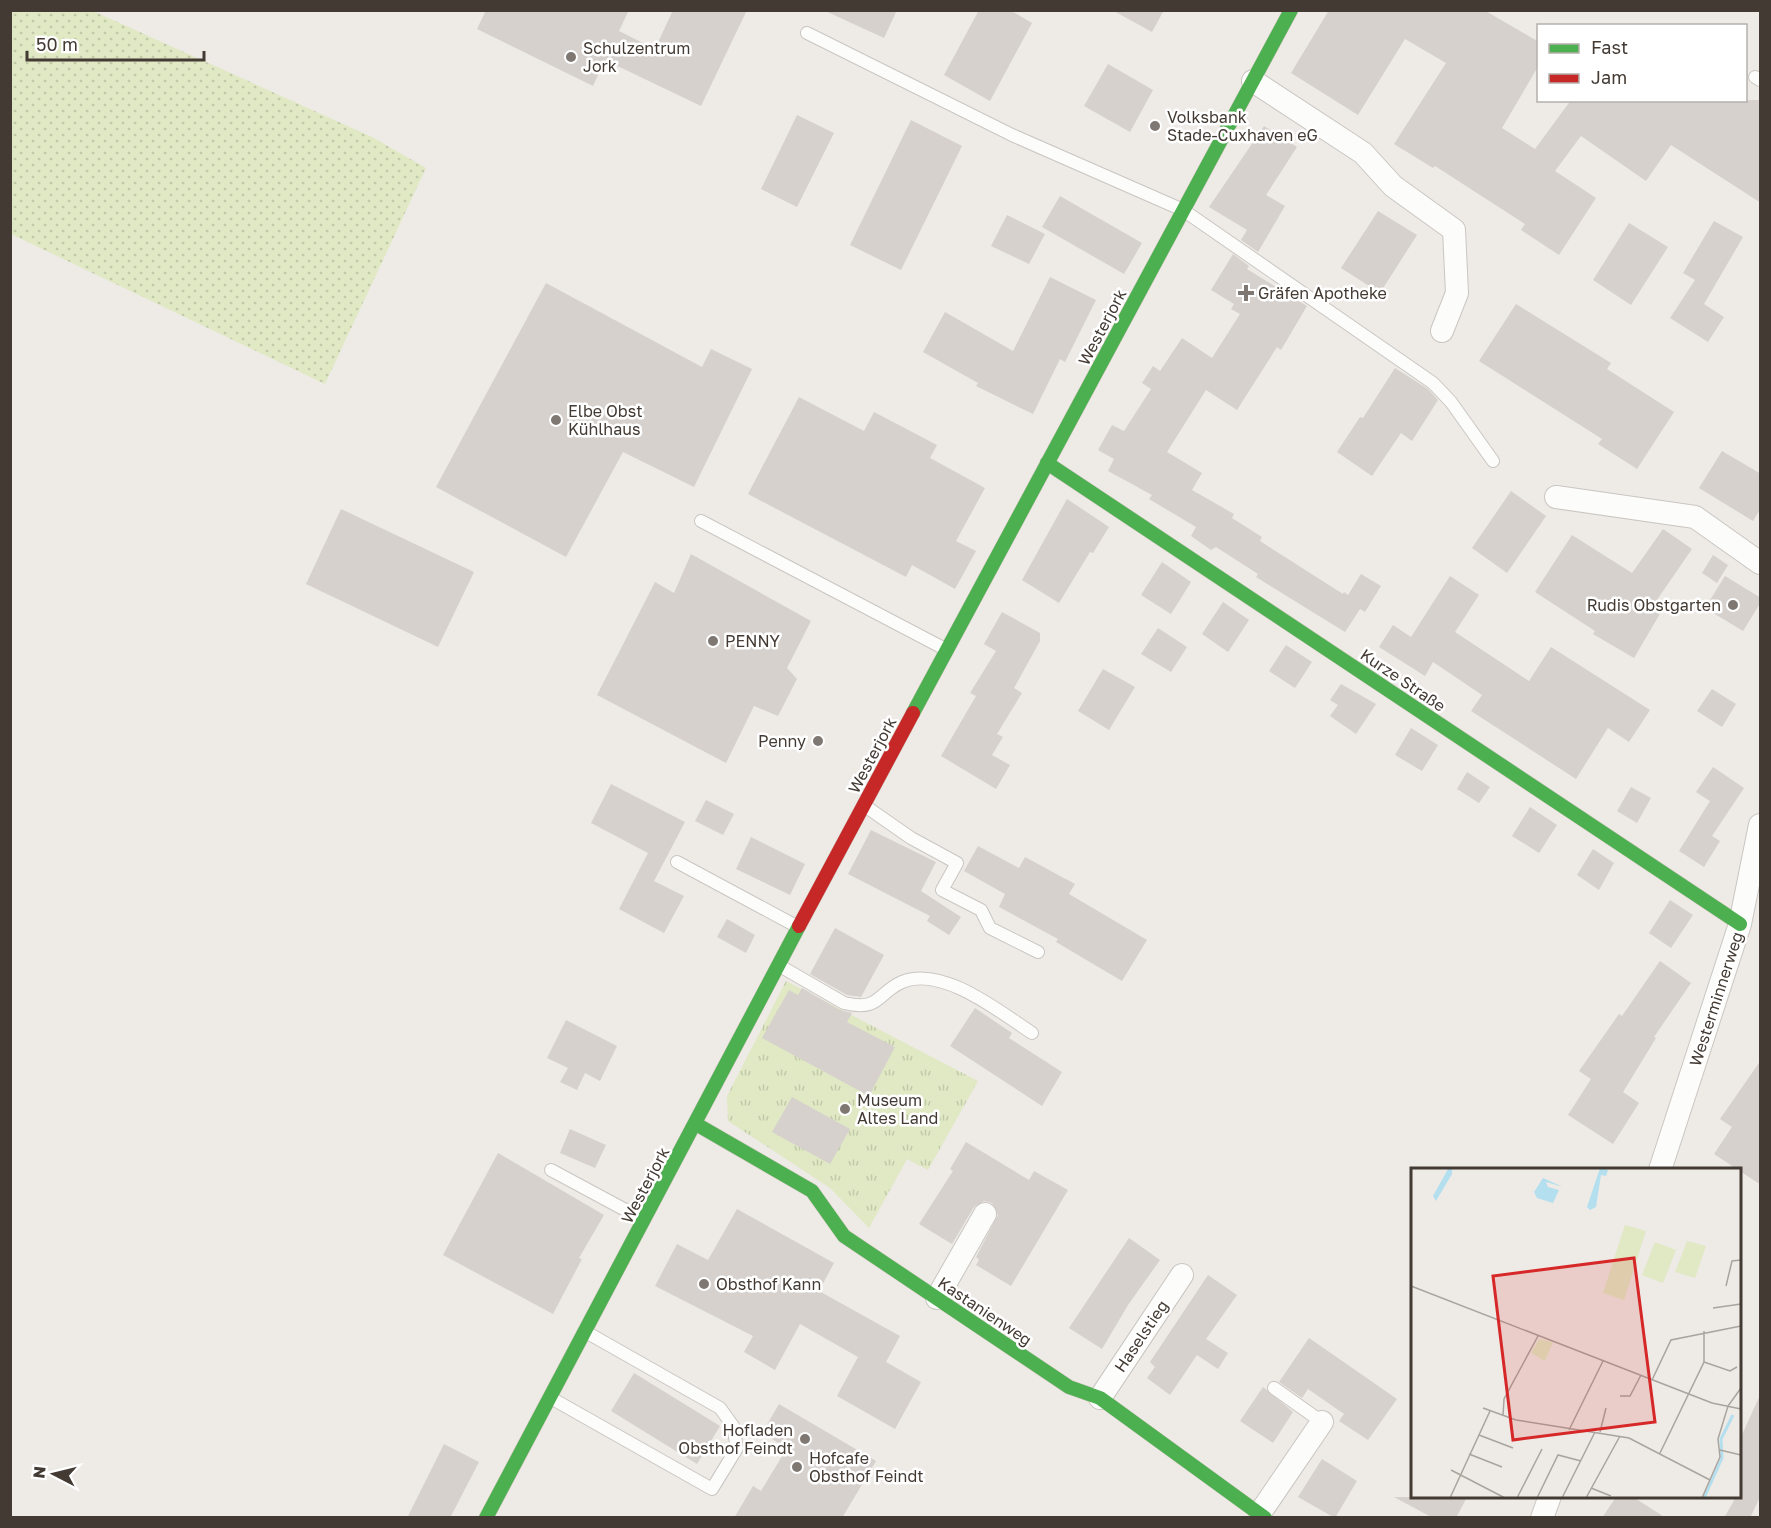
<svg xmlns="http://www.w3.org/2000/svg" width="1771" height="1528" font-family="'Golos Text',sans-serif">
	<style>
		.grass { fill: url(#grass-dots) }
		.park { fill: url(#park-tufts) }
		.building { fill: #d6d1cd }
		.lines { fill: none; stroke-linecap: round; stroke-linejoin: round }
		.lane-casing { stroke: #cac6c2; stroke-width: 14 }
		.street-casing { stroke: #cac6c2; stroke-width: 24 }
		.fast-casing { stroke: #cfc8be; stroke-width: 15 }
		.jam-casing { stroke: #cfc8be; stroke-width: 15 }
		.lane { stroke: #fcfcfb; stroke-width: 12 }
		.street { stroke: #fcfcfb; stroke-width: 22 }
		.fast { stroke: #4caf50; stroke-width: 14 }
		.jam { stroke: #c62828; stroke-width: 14 }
		.poi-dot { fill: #7f7872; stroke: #fff; stroke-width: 2 }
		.labels { text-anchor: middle; stroke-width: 5; stroke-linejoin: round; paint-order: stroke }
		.poi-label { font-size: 16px; fill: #433a33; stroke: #fff; text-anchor: start }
		.street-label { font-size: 16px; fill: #433a33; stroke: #fff }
		.inset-river { fill: none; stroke: #b4dfee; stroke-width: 3 }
		.inset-road { fill: none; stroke: #aaa49e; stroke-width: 1.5 }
		.view { fill: #d62828; fill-opacity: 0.15; stroke: #d62828; stroke-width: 3 }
		.inset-edge { fill: none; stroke: #433a33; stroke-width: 3 }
	</style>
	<defs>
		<pattern id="grass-dots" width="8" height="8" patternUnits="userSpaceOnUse" patternTransform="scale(1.5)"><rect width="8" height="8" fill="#e0e9c4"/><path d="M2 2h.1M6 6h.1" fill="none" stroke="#c1c9a9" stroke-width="1.8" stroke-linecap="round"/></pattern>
		<pattern id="park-tufts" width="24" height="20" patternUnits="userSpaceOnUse" patternTransform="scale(1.5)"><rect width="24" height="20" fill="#e0e9c4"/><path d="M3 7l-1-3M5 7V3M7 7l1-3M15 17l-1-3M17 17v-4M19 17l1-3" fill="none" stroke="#c1c9a9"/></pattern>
	</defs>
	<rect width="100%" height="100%" fill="#eeeae6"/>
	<polygon class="grass" points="10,11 93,11 372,137 426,168 325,384 11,234"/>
	<polygon class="park" points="786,981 978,1081 928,1170 907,1159 869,1228 830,1188 728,1121 727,1096"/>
	<g class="building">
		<polygon points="486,10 629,10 619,31 655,49 673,10 747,10 701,106 605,60 593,86 477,29"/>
		<polygon points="823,10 897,10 884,38"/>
		<polygon points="979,10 1010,10 1032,23 990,101 944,75"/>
		<polygon points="1112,10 1164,10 1152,32"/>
		<polygon points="1329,10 1484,10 1539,42 1539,65 1502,128 1535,149 1571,100 1761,100 1761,203 1671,145 1646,181 1581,136 1555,171 1596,198 1559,255 1521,230 1525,224 1435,166 1433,168 1394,144 1446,63 1405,39 1358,115 1291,73"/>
		<polygon points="1108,64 1153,90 1130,132 1084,106"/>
		<polygon points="797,115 834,133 797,207 761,189"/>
		<polygon points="911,120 962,146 901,270 850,245"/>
		<polygon points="1264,126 1297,147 1266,195 1285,206 1258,252 1241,240 1247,230 1209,207"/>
		<polygon points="1060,196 1142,243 1124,274 1042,227"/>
		<polygon points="1378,211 1417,235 1380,293 1341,268"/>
		<polygon points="1007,215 1045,234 1029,264 991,246"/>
		<polygon points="1714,221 1743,237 1704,304 1724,317 1708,342 1670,318 1695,280 1683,273"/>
		<polygon points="1629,223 1668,247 1631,305 1593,280"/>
		<polygon points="1233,254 1249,266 1247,269 1307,306 1281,350 1277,347 1237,410 1206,390 1167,452 1202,473 1192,490 1234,514 1232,518 1262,537 1260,541 1343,594 1344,592 1348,595 1361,574 1381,586 1365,612 1360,609 1345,632 1256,577 1258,574 1216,547 1211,550 1191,536 1196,527 1149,499 1152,495 1108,471 1114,459 1098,450 1112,425 1124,431 1151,389 1142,383 1153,366 1160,371 1182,338 1212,358 1240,314 1231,309 1234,304 1211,290"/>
		<polygon points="1050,277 1096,300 1065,362 1060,359 1033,414 976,386 978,383 923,352 945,312 1013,351"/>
		<polygon points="546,283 702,367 711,349 752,369 694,487 623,452 566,557 436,487"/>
		<polygon points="1516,304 1611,363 1607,369 1674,412 1637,469 1598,444 1602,439 1479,361"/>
		<polygon points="1395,368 1428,389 1438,400 1412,441 1401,433 1372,476 1337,452 1360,417 1363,418"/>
		<polygon points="799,397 864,431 874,412 937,445 930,458 985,488 956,541 976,551 955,589 912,565 906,577 748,494"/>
		<polygon points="1722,451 1761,474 1761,508 1753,521 1699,488"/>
		<polygon points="1511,491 1546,516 1507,573 1472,548"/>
		<polygon points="1067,499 1109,527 1093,553 1090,552 1059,603 1022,580"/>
		<polygon points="341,509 474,572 438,647 306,584"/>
		<polygon points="1663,529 1692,549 1652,607 1661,612 1634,658 1593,634 1595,631 1535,592 1572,535 1632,573"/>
		<polygon points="691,554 811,621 787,668 797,679 778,716 754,706 726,763 597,695 655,582 674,593"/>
		<polygon points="1713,555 1728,565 1717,583 1702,573"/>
		<polygon points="1162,562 1191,582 1171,614 1141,595"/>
		<polygon points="1450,576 1479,595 1455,632 1529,681 1551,647 1650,710 1629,742 1608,728 1576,779 1471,711 1482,695 1433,662 1425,676 1379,647 1393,625 1411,637"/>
		<polygon points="1725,576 1761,598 1761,602 1743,631 1705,608"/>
		<polygon points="1223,602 1249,620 1228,652 1202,634"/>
		<polygon points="1002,612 1040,633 1040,641 1014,688 1022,693 997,734 1003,737 992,755 1010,765 996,789 941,756 976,696 970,693 996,651 984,644"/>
		<polygon points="1158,628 1187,647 1171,672 1141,654"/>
		<polygon points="1286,645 1312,662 1295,688 1269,671"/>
		<polygon points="1103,669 1135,687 1109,730 1078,711"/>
		<polygon points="1341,684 1376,704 1356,734 1330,716 1338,705 1330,700"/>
		<polygon points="1712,689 1736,704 1722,727 1697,711"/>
		<polygon points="1411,728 1438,745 1422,771 1395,755"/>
		<polygon points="1713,767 1744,788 1712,836 1720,841 1704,867 1679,851 1710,801 1696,792"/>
		<polygon points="1467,772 1490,787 1479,803 1457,789"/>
		<polygon points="611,784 685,822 654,881 684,896 664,933 619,909 648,853 591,823"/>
		<polygon points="1631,787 1651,798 1637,823 1617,811"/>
		<polygon points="706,800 734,814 723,835 695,821"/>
		<polygon points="1530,807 1557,825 1539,853 1512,836"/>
		<polygon points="871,830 936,862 921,891 961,917 949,935 927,921 930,916 848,874"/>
		<polygon points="751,837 805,864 790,895 736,869"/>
		<polygon points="978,846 1019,868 1025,857 1075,884 1069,894 1147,940 1122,981 1056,942 1058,939 999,907 1005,894 964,871"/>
		<polygon points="1593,849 1614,863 1599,890 1577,875"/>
		<polygon points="1670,900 1693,915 1671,948 1649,933"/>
		<polygon points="727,919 755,935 746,953 717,937"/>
		<polygon points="835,928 884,955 861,997 847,995 810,974"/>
		<polygon points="1660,961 1691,983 1654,1037 1656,1038 1623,1092 1639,1103 1613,1144 1568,1115 1591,1079 1579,1071 1619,1014 1622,1016"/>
		<polygon points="802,988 840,1010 852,1013 847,1022 895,1047 869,1096 762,1038 789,990 798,995"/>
		<polygon points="975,1008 1012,1033 1009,1038 1062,1072 1042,1106 950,1046"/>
		<polygon points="566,1020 617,1046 600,1081 585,1073 577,1090 560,1082 568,1068 547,1058"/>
		<polygon points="1761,1060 1761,1185 1714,1154 1732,1127 1720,1119"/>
		<polygon points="792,1097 850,1129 830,1164 772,1132"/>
		<polygon points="570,1129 606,1145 595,1168 560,1153"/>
		<polygon points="966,1142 1029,1180 1034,1171 1068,1190 1011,1286 976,1265 979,1260 976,1257 998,1215 992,1203 984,1201 974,1207 952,1244 919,1224 953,1171 950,1169"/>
		<polygon points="498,1153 604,1215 579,1258 582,1259 553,1314 443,1255"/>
		<polygon points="737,1209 834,1263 819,1291 900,1336 886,1362 921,1382 895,1429 837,1396 858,1357 800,1324 775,1370 744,1352 753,1336 655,1286 677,1244 708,1260"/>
		<polygon points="1129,1238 1160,1260 1128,1305 1102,1349 1069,1328"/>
		<polygon points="1208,1275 1237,1295 1206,1339 1228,1353 1218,1369 1197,1355 1170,1395 1147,1378 1155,1367 1150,1362"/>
		<polygon points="1309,1338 1397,1399 1368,1440 1339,1421 1344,1414 1308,1389 1302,1398 1279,1382"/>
		<polygon points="634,1373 720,1426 697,1464 611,1411"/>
		<polygon points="1263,1387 1293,1412 1273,1443 1240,1421"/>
		<polygon points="1761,1393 1761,1495 1750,1518 1724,1518 1736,1497 1740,1497 1740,1439"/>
		<polygon points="779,1404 876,1461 842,1518 734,1518 753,1486 761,1491 787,1448 762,1433"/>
		<polygon points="444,1444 479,1462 450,1518 407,1518"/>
		<polygon points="1322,1459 1357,1481 1335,1518 1298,1497"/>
		<polygon points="1394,1497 1467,1497 1456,1518 1433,1518"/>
		<polygon points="1616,1497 1633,1497 1666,1518 1602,1518"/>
	</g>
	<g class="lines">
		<defs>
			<g id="lane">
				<polyline points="807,33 1012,135 1183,210 1433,383 1451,402 1493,461"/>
				<polyline points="1755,77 1760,80"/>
				<polyline points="701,521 947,650"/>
				<polyline points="865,806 911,838 957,863 942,890 981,910 990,928 1038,952"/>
				<polyline points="677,862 798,927"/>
				<path d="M780,966L844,1003C880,1012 877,993 902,982C942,965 1000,1012 1032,1033"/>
				<polyline points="551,1170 644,1220"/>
				<polyline points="1274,1388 1322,1422"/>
				<polyline points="551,1398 712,1489 737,1448 733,1426 720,1408 586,1332"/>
			</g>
			<g id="street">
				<polyline points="1253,81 1363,153 1393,186 1454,230 1457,293 1442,331"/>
				<polyline points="1556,497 1695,517 1760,563"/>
				<polyline points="1660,1170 1740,924 1760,825"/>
				<polyline points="937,1298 985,1214"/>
				<polyline points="1100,1398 1182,1275"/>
				<polyline points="1260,1513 1322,1422"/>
				<polyline points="1542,1518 1550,1496"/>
			</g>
			<g id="fast">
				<polyline points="1047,463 1740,924"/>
				<polyline points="913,713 1291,10"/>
				<polyline points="696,1124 812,1191 844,1236 1069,1387 1100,1398 1265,1518"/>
				<polyline points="486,1518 799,926"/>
			</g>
			<polyline id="jam" points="799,926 913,713"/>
		</defs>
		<use href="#lane" class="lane-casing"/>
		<use href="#street" class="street-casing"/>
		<use href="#fast" class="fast-casing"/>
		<use href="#jam" class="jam-casing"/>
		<use href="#lane" class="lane"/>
		<use href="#street" class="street"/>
		<use href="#fast" class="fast"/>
		<use href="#jam" class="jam"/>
	</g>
	<g class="poi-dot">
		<circle cx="571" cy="57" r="6"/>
		<circle cx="1155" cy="126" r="6"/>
		<path d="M1243 284h6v6h6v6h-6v6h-6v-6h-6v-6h6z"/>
		<circle cx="556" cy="420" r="6"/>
		<circle cx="1733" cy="605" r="6"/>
		<circle cx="713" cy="641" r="6"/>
		<circle cx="818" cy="741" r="6"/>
		<circle cx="845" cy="1109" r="6"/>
		<circle cx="704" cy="1284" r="6"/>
		<circle cx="805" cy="1439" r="6"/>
		<circle cx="797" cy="1467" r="6"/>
	</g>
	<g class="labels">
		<g class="poi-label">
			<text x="583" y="54">Schulzentrum<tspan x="583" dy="18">Jork</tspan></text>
			<text x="1167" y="123">Volksbank<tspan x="1167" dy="18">Stade-Cuxhaven eG</tspan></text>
			<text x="1258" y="299">Gräfen Apotheke</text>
			<text x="568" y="417">Elbe Obst<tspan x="568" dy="18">Kühlhaus</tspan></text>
			<text x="1721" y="611" text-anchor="end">Rudis Obstgarten</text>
			<text x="725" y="647">PENNY</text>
			<text x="806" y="747" text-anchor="end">Penny</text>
			<text x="857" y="1106">Museum<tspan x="857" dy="18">Altes Land</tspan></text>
			<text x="716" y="1290">Obsthof Kann</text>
			<text x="793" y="1436" text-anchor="end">Hofladen<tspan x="793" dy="18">Obsthof Feindt</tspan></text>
			<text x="809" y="1464">Hofcafe<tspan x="809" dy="18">Obsthof Feindt</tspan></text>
		</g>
		<g class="street-label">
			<text transform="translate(1102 327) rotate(-62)" y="6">Westerjork</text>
			<text transform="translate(1403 680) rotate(34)" y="6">Kurze Straße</text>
			<text transform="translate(872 755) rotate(-62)" y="6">Westerjork</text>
			<text transform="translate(1716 999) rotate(-72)" y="6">Westerminnerweg</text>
			<text transform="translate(645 1185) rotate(-62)" y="6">Westerjork</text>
			<text transform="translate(985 1311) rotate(34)" y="6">Kastanienweg</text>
			<text transform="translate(1141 1336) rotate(-56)" y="6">Haselstieg</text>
		</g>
	</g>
	<g transform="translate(1411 1168)">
		<rect width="330" height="330" fill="#eeeae6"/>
		<path d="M214,57L235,63L213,132L192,125Z" fill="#e0e9c4"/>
		<path d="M128,171L142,174L134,193L120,185Z" fill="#e0e9c4"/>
		<path d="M276,73L295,78L284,110L264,104ZM244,74L265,82L252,115L231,107Z" fill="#e0e9c4"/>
		<path d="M189,0L197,2L195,8L190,7L185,39L179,42L176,39ZM37,1H41V6L25,33L22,28ZM132,10L152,19L135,14L137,19L148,22L142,35L126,30L123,24Z" fill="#b4dfee"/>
		<path class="inset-river" d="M293,330L311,290L310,271L322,247"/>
		<path class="inset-road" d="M0,118L301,235L330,241M315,118L321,93L330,92M302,140L330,136M293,194L319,203L326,199M241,212L260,172L330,158M209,228H219L230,207M72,240L105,252L218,270L299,312M92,248L93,231L127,168M158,262L192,193M189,264L195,240M68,267L102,280M309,282L330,287M249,285L293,194V163M58,286L91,299M40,302L94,330M180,320L200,328M39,330L79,243M106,330L131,281M126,330L147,287L170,293M151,330L184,264M175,330L209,268M291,330L309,289L307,271L317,238L330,220"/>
		<path class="view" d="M223,90L244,254L102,272L82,108Z"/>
		<rect width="330" height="330" class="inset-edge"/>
	</g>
	<rect width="1771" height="1528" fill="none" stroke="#433a33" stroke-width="24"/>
	<rect x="1537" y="24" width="210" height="78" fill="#ffffff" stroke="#b4b0ad" stroke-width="1.5"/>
	<rect x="1549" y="44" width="30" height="9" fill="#4caf50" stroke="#b4b0ad" stroke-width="1.5"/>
	<text x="1591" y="54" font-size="18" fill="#433a33">Fast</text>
	<rect x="1549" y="74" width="30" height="9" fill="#c62828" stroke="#b4b0ad" stroke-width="1.5"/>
	<text x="1591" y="84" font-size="18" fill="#433a33">Jam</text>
	<g transform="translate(54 1474) rotate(277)" stroke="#ffffff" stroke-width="4.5" paint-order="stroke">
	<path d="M0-4.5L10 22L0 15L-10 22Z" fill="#433a33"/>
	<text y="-9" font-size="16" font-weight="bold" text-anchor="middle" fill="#433a33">N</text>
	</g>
	<path d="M27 51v9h177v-9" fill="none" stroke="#433a33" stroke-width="3"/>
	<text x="36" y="51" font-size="18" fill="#433a33" stroke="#ffffff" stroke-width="4.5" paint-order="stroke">50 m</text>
</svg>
